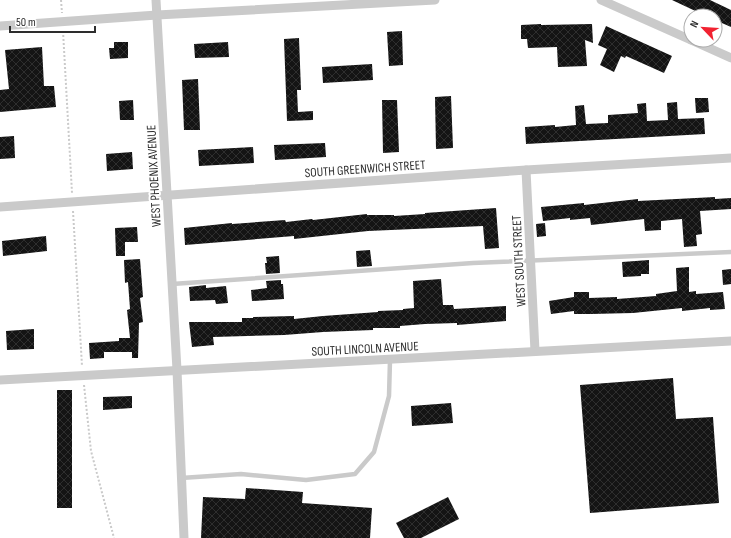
<svg xmlns="http://www.w3.org/2000/svg" width="731" height="538" font-family="'Sofia Sans Condensed',sans-serif">
	<style>
		.building { fill: url(#building-cross-hatch) }
		.lines { fill: none; stroke-linecap: round; stroke-linejoin: round }
		.path { stroke: #cacaca; stroke-width: 2; stroke-dasharray: 2 2; stroke-linecap: butt }
		.lane { stroke: #cacaca; stroke-width: 4.5 }
		.street { stroke: #cacaca; stroke-width: 9 }
		.labels { text-anchor: middle; stroke-width: 4; stroke-linejoin: round; paint-order: stroke }
		.street-label { font-size: 13px; fill: #2d2d2d; stroke: #fff }
	</style>
	<defs>
		<pattern id="building-cross-hatch" width="8" height="8" patternUnits="userSpaceOnUse"><rect width="8" height="8" fill="#141414"/><path d="M0 0l8 8M0 8l8-8" fill="none" stroke="#2e2e2e"/></pattern>
	</defs>
	<rect width="100%" height="100%" fill="#fff"/>
	<g class="building">
		<polygon points="672,0 710,0 731,10 731,27 715,20 715,16 706,16"/>
		<polygon points="541,24 541,25 592,24 593,43 585,40 587,66 558,67 557,47 528,48 527,39 521,39 521,25"/>
		<polygon points="606,26 672,56 664,73 626,56 625,58 621,56 614,72 600,65 607,49 598,45"/>
		<polygon points="402,31 403,65 389,66 387,32"/>
		<polygon points="299,38 301,90 297,90 298,112 313,111 313,120 287,121 284,39"/>
		<polygon points="114,42 128,42 128,58 110,59 109,48 114,48"/>
		<polygon points="228,42 229,57 195,58 194,44"/>
		<polygon points="42,47 44,86 54,86 56,107 0,112 0,90 9,89 5,50"/>
		<polygon points="372,64 373,80 323,83 322,67"/>
		<polygon points="198,79 200,130 184,130 182,80"/>
		<polygon points="451,96 453,148 436,149 435,97"/>
		<polygon points="695,98 708,98 709,112 696,113"/>
		<polygon points="133,100 134,120 120,120 119,101"/>
		<polygon points="382,100 397,100 399,152 383,153"/>
		<polygon points="677,102 678,119 704,118 705,134 526,144 525,127 555,125 555,127 576,125 575,106 584,105 586,124 608,123 608,115 638,113 637,104 646,103 647,121 668,120 667,103"/>
		<polygon points="14,136 15,158 0,159 0,137"/>
		<polygon points="325,143 326,157 275,160 274,145"/>
		<polygon points="253,147 254,163 199,166 198,150"/>
		<polygon points="132,152 133,169 107,171 106,154"/>
		<polygon points="715,197 715,199 731,198 731,209 700,211 702,234 696,235 697,246 684,247 682,219 661,221 661,230 645,231 644,219 591,225 590,218 570,220 570,218 543,221 541,207 584,203 584,205 638,199 638,201"/>
		<polygon points="496,208 499,248 485,249 483,226 368,231 294,239 294,236 185,245 184,228 232,223 232,224 285,220 286,222 312,219 313,220 367,214 367,215 394,215 394,216 425,214 425,213"/>
		<polygon points="545,223 546,236 537,237 536,224"/>
		<polygon points="137,227 138,242 125,242 125,256 116,256 115,228"/>
		<polygon points="46,236 47,251 3,256 2,241"/>
		<polygon points="370,250 372,266 357,267 356,251"/>
		<polygon points="279,256 280,273 266,274 265,263 267,263 266,257"/>
		<polygon points="140,259 143,297 140,298 143,322 139,323 138,358 132,358 132,352 104,352 104,358 90,359 89,343 119,341 119,338 130,338 127,310 130,309 128,282 125,283 124,260"/>
		<polygon points="649,260 649,274 641,274 641,276 623,277 622,262"/>
		<polygon points="689,267 689,292 696,291 696,294 723,292 725,309 710,310 710,308 682,311 682,308 633,313 591,314 574,314 574,311 551,314 549,301 574,297 574,292 589,292 589,298 617,297 617,299 656,296 656,294 677,291 676,268"/>
		<polygon points="731,269 731,284 723,285 722,270"/>
		<polygon points="441,279 443,305 453,305 454,309 506,306 506,321 457,325 457,323 425,324 400,326 400,328 373,328 373,330 323,332 284,335 213,337 214,345 192,347 189,322 242,322 242,318 253,318 253,317 294,316 294,319 323,316 378,312 378,311 403,310 403,309 414,308 413,281"/>
		<polygon points="281,280 281,284 283,284 284,299 252,301 251,290 267,288 266,281"/>
		<polygon points="206,285 206,288 226,286 228,303 216,304 215,300 190,301 189,287"/>
		<polygon points="34,329 34,349 7,350 6,331"/>
		<polygon points="673,378 676,419 713,417 719,503 590,513 580,385"/>
		<rect x="57" y="390" width="15" height="118"/>
		<polygon points="132,396 132,408 103,410 103,397"/>
		<polygon points="451,403 453,423 412,426 411,406"/>
		<polygon points="246,488 303,492 302,503 372,508 370,538 201,538 203,497 245,499"/>
		<polygon points="448,497 459,519 421,538 404,538 396,523"/>
	</g>
	<g class="lines">
		<g class="path">
			<polyline points="61,0 62,13"/>
			<polyline points="63,31 72,193"/>
			<polyline points="73,211 82,366"/>
			<polyline points="84,385 91,451 114,538"/>
		</g>
		<g class="lane">
			<polyline points="172,284 473,263 731,252"/>
			<polyline points="181,478 241,474 306,480 355,474 374,452 389,396 390,360"/>
		</g>
		<g class="street">
			<polyline points="156,0 177,370 184,538"/>
			<polyline points="601,0 691,40"/>
			<polyline points="0,26 157,15 435,0"/>
			<polyline points="691,40 731,58"/>
			<polyline points="526,170 535,351"/>
			<polyline points="0,207 526,170 731,158"/>
			<polyline points="0,380 731,341"/>
		</g>
	</g>
	<g class="labels">
		<g class="street-label">
			<text transform="translate(365 168) rotate(-4)" y="5">SOUTH GREENWICH STREET</text>
			<text transform="translate(153 176) rotate(-93)" y="5">WEST PHOENIX AVENUE</text>
			<text transform="translate(518 261) rotate(-93)" y="5">WEST SOUTH STREET</text>
			<text transform="translate(365 348) rotate(-3)" y="5">SOUTH LINCOLN AVENUE</text>
		</g>
	</g>
	<g transform="translate(703 28) rotate(295)"><circle r="19" fill="#ffffff" stroke="#ababab"/>
	<path d="M0-3L7 15L0 10L-7 15Z" fill="#f12231"/>
	<text y="-6" font-size="11" font-weight="bold" text-anchor="middle" fill="#2d2d2d">N</text>
	</g>
	<path d="M10 26v6h85v-6" fill="none" stroke="#2d2d2d" stroke-width="2"/>
	<text x="16" y="26" font-size="12" fill="#2d2d2d" stroke="#ffffff" stroke-width="3" paint-order="stroke">50 m</text>
</svg>
